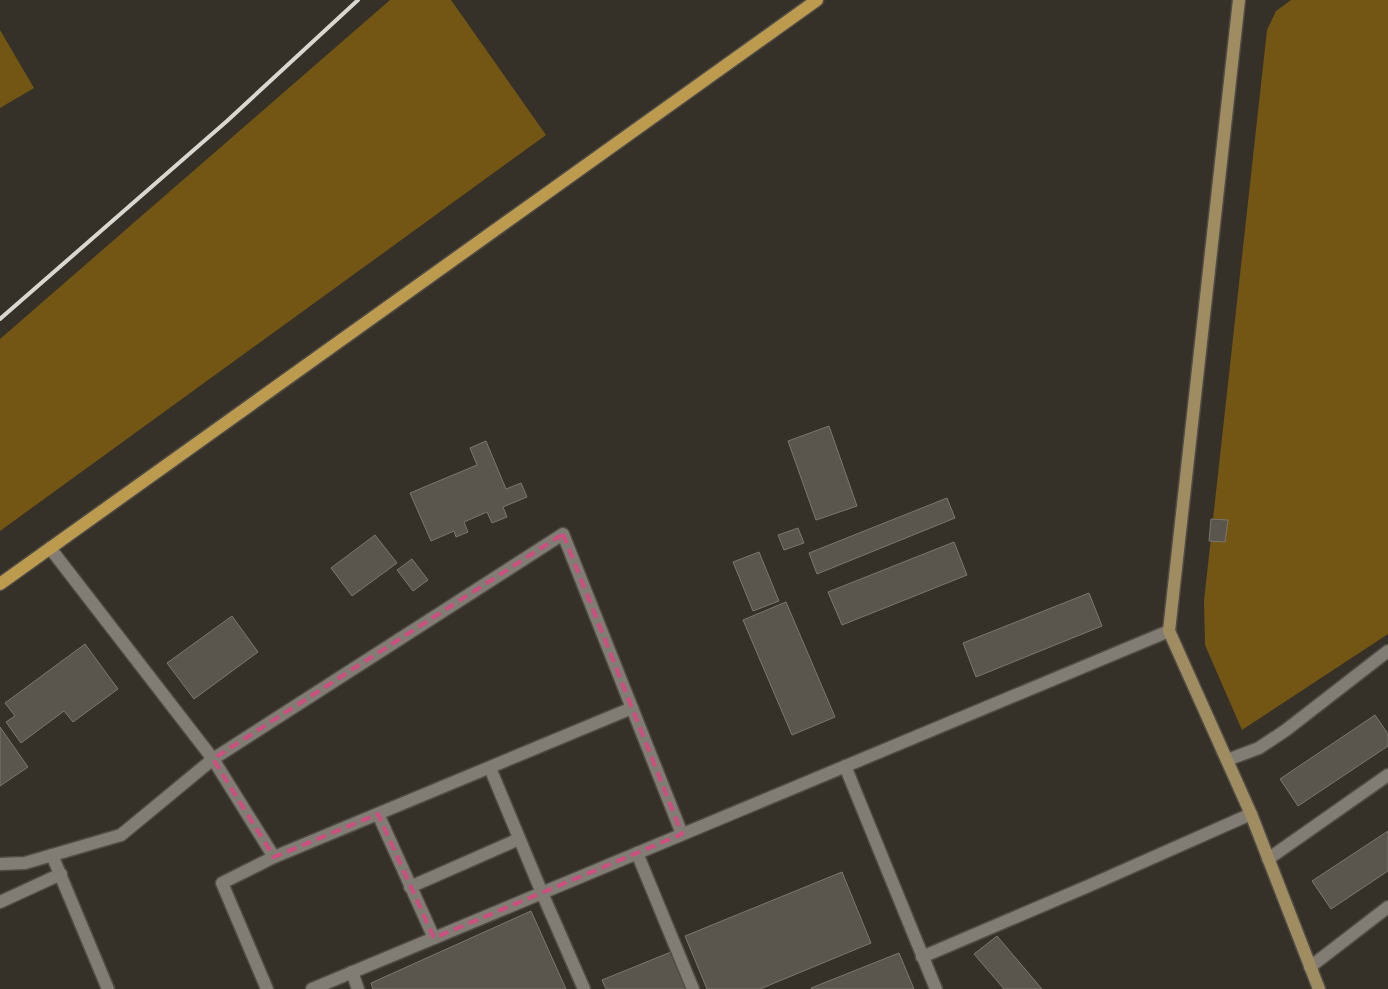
<svg xmlns="http://www.w3.org/2000/svg" width="1388" height="989" font-family="'PT Serif',serif">
	<style>
		.green { fill: #735614 }
		.building { fill: #5a564d; stroke: #7c776e }
		.lines { fill: none; stroke-linecap: round; stroke-linejoin: round }
		.minor-casing { stroke: #504c46; stroke-width: 15 }
		.tertiary-casing { stroke: #504c46; stroke-width: 15 }
		.secondary-casing { stroke: #504c46; stroke-width: 15 }
		.primary-casing { stroke: #504c46; stroke-width: 15 }
		.minor { stroke: #827d74; stroke-width: 12 }
		.tertiary { stroke: #827d74; stroke-width: 12 }
		.secondary { stroke: #9f8c61; stroke-width: 12 }
		.primary { stroke: #bc9b4e; stroke-width: 12 }
		.rail { stroke: #dad7d1; stroke-width: 4 }
		.marked { fill: none; stroke: #ce4e7f; stroke-width: 4; stroke-dasharray: 10 6; stroke-linejoin: round }
	</style>
	<rect width="100%" height="100%" fill="#353129"/>
	<g class="green">
		<polygon points="390,0 451,0 546,135 0,531 0,339"/>
		<polygon points="1291,0 1388,0 1388,634 1242,730 1205,645 1204,601 1267,30 1276,11"/>
		<polygon points="0,30 34,88 0,108"/>
	</g>
	<g class="building">
		<polygon points="829,426 857,506 816,520 788,441"/>
		<polygon points="486,441 506,489 521,483 527,497 503,507 507,517 492,523 487,512 464,522 468,532 456,537 454,531 431,541 410,493 477,465 470,448"/>
		<polygon points="947,498 955,518 817,574 809,553"/>
		<polygon points="1211,519 1228,520 1225,542 1209,541"/>
		<polygon points="798,528 804,543 784,550 778,535"/>
		<polygon points="375,535 397,563 352,596 331,568"/>
		<polygon points="954,542 967,575 842,625 828,592"/>
		<polygon points="759,552 779,601 753,611 733,562"/>
		<polygon points="412,559 428,580 413,591 397,570"/>
		<polygon points="1089,593 1102,626 976,677 963,643"/>
		<polygon points="786,602 835,717 792,735 743,620"/>
		<polygon points="232,616 258,652 194,699 167,663"/>
		<polygon points="85,644 118,689 73,722 64,711 21,743 6,722 15,716 5,703"/>
		<polygon points="1375,715 1388,734 1388,746 1298,806 1280,779"/>
		<polygon points="0,727 28,767 0,786"/>
		<polygon points="1388,831 1388,871 1331,909 1312,881"/>
		<polygon points="842,872 871,943 760,989 707,989 685,936"/>
		<polygon points="531,911 566,989 373,989 371,983"/>
		<polygon points="997,936 1042,989 1004,989 974,954"/>
		<polygon points="671,952 686,989 606,989 602,980"/>
		<polygon points="899,953 914,989 812,989 811,988"/>
	</g>
	<g class="lines">
		<defs>
			<g id="minor">
				<polyline points="50,548 213,759 274,857"/>
				<polyline points="1227,760 1259,748 1286,730 1388,651"/>
				<polyline points="845,766 936,989"/>
				<polyline points="490,768 542,893 584,989"/>
				<polyline points="378,814 434,938"/>
				<polyline points="637,853 693,989"/>
				<polyline points="52,855 108,989"/>
				<polyline points="1268,859 1388,775"/>
				<polyline points="0,864 25,863 121,835 213,759 563,534 682,834"/>
				<polyline points="410,887 519,839"/>
				<polyline points="0,902 61,874"/>
				<polyline points="922,957 1093,884 1251,814"/>
				<polyline points="1310,967 1388,907"/>
				<polyline points="352,972 358,989"/>
				<polyline points="267,989 222,883 274,857 632,708"/>
			</g>
			<polyline id="tertiary" points="312,989 1169,631"/>
			<polyline id="secondary" points="1239,0 1169,631 1251,814 1319,989"/>
			<polyline id="primary" points="0,584 817,0"/>
		</defs>
		<use href="#minor" class="minor-casing"/>
		<use href="#tertiary" class="tertiary-casing"/>
		<use href="#secondary" class="secondary-casing"/>
		<use href="#primary" class="primary-casing"/>
		<use href="#minor" class="minor"/>
		<use href="#tertiary" class="tertiary"/>
		<use href="#secondary" class="secondary"/>
		<use href="#primary" class="primary"/>
		<polyline class="rail" points="0,319 227,121 358,0"/>
	</g>
	<path class="marked" d="M563,534L682,834L434,938L378,814L274,857L213,759Z"/>
</svg>
